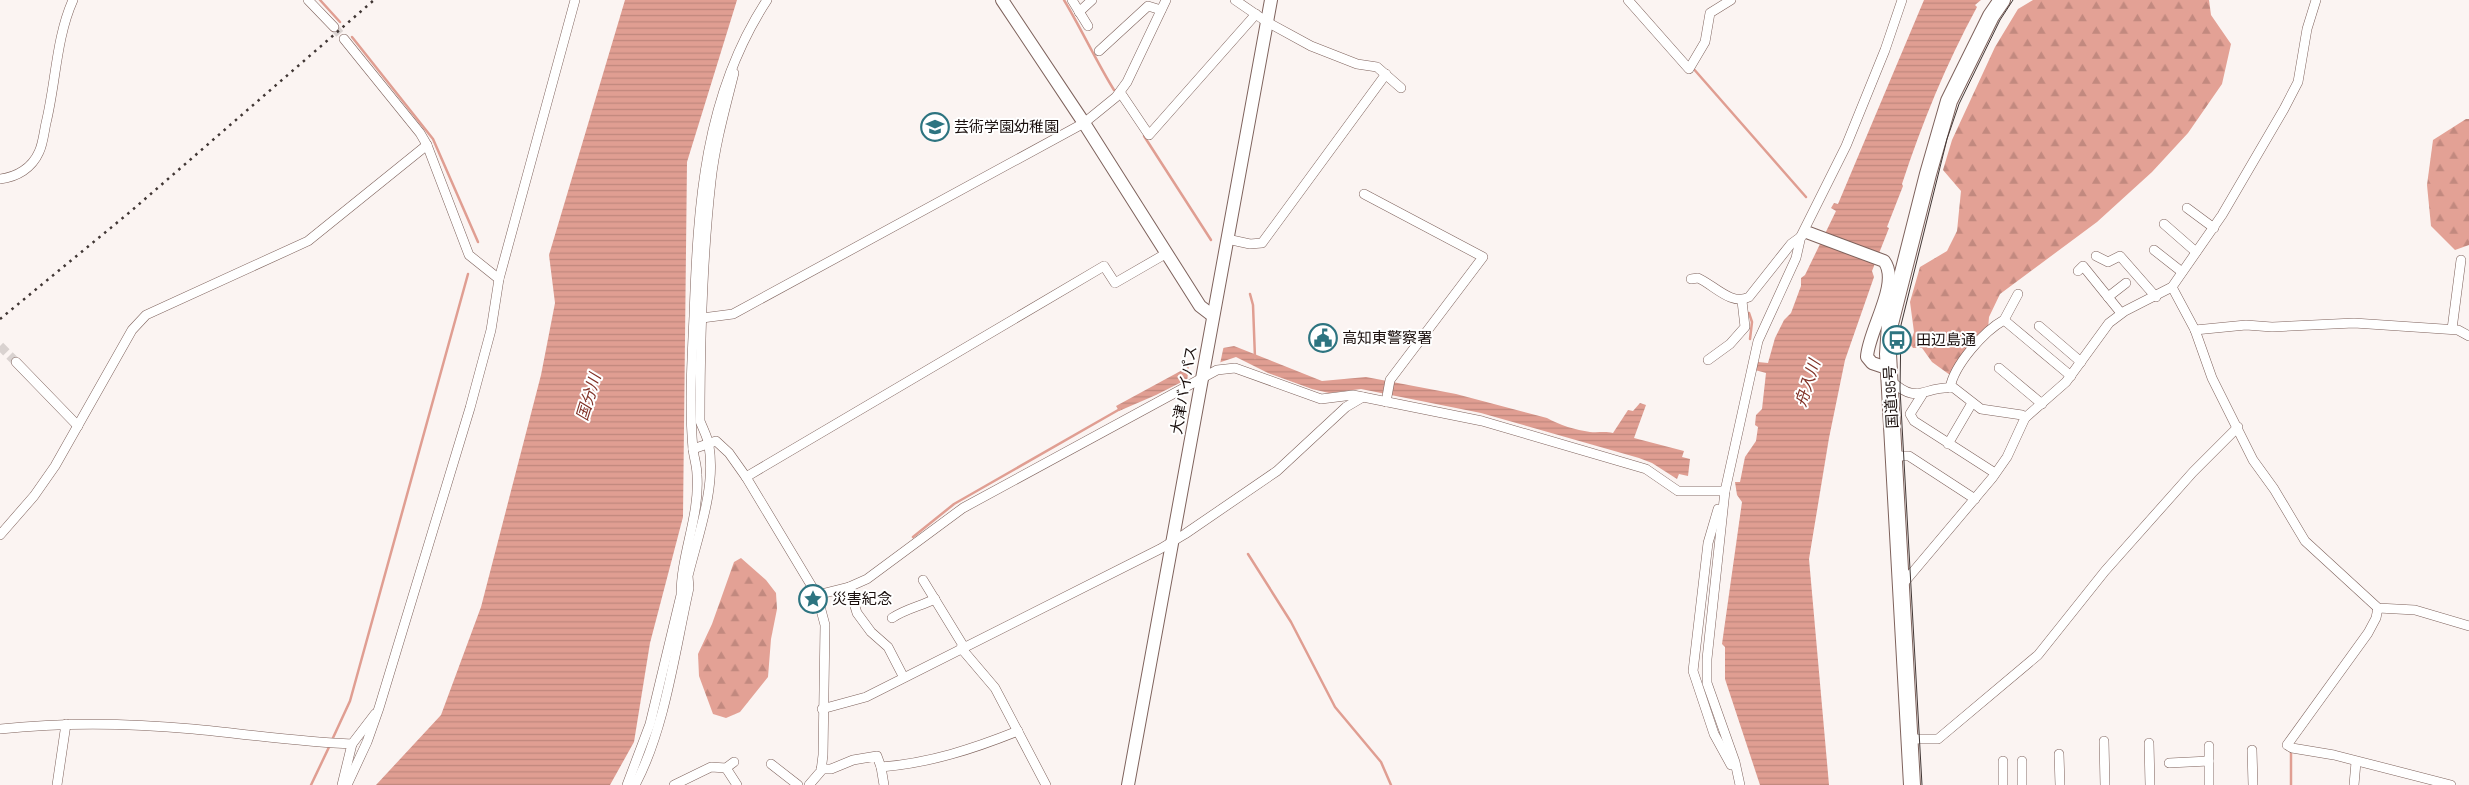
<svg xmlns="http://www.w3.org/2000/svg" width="2469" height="785" font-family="'Sofia Sans Condensed','Noto Sans JP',sans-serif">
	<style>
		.forest { fill: url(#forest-firs) }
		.water { fill: url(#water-rules) }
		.pier { fill: #fbf4f2 }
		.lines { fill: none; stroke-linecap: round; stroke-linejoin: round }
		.stream { stroke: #e09e92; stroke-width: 2.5 }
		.street-tunnel { stroke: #d9d2d0; stroke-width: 9; stroke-dasharray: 9 4.5; stroke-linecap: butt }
		.street-casing { stroke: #7e625c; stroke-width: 10 }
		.secondary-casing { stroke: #7e625c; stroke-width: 14 }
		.highway-casing { stroke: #7e625c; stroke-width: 18 }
		.street { stroke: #fff; stroke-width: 9 }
		.secondary { stroke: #fff; stroke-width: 12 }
		.highway { stroke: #fff; stroke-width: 16 }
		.tram { stroke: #403634; stroke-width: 1 }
		.rail { stroke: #403634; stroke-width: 2.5; stroke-dasharray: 2.5 5; stroke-linecap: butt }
		.labels { text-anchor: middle; stroke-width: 4; stroke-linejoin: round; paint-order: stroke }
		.poi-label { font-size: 15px; fill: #190e0c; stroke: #fff; text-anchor: start }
		.street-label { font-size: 15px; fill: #190e0c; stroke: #fff }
		.water-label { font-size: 16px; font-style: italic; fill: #813227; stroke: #fff }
	</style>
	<defs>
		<pattern id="forest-firs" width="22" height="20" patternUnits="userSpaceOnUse" patternTransform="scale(1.25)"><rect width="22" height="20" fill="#e3a195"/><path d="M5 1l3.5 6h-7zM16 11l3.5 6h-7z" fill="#c2897f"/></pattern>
		<pattern id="water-rules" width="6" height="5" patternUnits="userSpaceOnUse" patternTransform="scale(1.25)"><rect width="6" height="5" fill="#e09e92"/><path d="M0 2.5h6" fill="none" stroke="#c0877d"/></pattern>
	</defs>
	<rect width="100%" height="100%" fill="#fbf4f2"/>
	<g class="forest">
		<polygon points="2033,0 2209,0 2211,15 2231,44 2222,84 2188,133 2152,172 2097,222 2000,294 1989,317 1988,329 1950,375 1932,362 1922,348 1913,348 1910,344 1914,332 1910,302 1920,267 1947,251 1957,231 1961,191 1943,170 1952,140 1995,47 2018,9"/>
		<polygon points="2466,119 2469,119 2469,245 2455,250 2431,226 2427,185 2433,140"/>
		<polygon points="741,558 766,580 776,593 777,609 771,639 768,677 740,712 726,718 713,714 699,676 698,654 712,624 734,562"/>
	</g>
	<g class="water">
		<polygon points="625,0 737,0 687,162 683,517 650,643 634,742 610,785 376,785 441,715 481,607 541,375 555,303 549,255"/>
		<path d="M1924,0H1981L1975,5L1977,7C1946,64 1922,123 1902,184L1903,186L1887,227L1889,228L1872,271L1874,277L1845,360L1829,438L1809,559L1829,785H1760L1725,679V647L1722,644L1742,502L1737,495L1735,482H1740L1745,457L1756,441L1758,427L1755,425L1756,415L1762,409L1766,373L1755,370L1758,362L1768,363L1775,338L1784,320L1791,313L1801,286V278L1805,275L1836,211L1831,208L1834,203L1838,204Z"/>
		<path d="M1234,346L1322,381L1366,377L1456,394L1547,418C1559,425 1576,430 1590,432C1598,433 1605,431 1613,433L1628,410L1633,411L1640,403L1646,405L1634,438L1684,451L1682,457L1690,459L1688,476L1679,474L1677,479L1652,463L1639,458L1481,413L1361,389L1329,393L1312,389L1268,373L1236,357L1221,362L1156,395L1119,411L1116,406L1223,348Z"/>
	</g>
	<polygon class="pier" points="1224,345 1220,364 1187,382 1189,365"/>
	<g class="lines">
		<g class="stream">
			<polyline points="320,0 340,22"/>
			<path d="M1064,0C1082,30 1096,61 1114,90"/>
			<polyline points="352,37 433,139 478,242"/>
			<polyline points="1692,67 1806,197"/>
			<polyline points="1144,136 1211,240"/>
			<polyline points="1250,294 1253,305 1255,358"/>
			<polyline points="1749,313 1752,322 1750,339"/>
			<polyline points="913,537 954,504 1120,409"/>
			<polyline points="1248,554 1291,622 1335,707 1381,762 1391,785"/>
			<polyline points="332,740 350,701 468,274"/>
			<polyline points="311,785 330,745"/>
			<polyline points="2291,785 2291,752"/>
		</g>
		<g class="street-tunnel">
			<polyline points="334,27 344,39"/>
			<polyline points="0,346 16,362"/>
		</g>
		<defs>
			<g id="street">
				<polyline points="308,0 334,27"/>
				<polyline points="1072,0 1088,26"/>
				<polyline points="1235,0 1267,22 1311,46 1357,64 1377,67 1401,88"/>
				<polyline points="1628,0 1689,69 1705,42 1710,13 1731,0"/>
				<polyline points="1079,12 1092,0"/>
				<polyline points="344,39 420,133 427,145 469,255 499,279"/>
				<polyline points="1099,51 1148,6 1161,10"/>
				<polyline points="1120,92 1149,135 1256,14"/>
				<path d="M0,179C17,177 32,168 39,152C43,144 44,132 46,123C56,82 56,38 73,0"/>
				<polyline points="1364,194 1483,257 1390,380 1386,402"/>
				<polyline points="2187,208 2214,228"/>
				<polyline points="2164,224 2196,252"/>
				<polyline points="1227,239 1250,244 1262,243 1386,74"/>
				<polyline points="2154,250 2182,272"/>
				<polyline points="2096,256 2108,262 2120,256 2156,297"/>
				<polyline points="2078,271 2083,266 2121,313"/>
				<path d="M1691,279L1698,278C1714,285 1731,306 1749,297L1791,244L1802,236"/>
				<polyline points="2172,287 2222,215 2284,109 2298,82 2307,29 2316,0"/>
				<polyline points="2108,297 2126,283"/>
				<polyline points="702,318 733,314 1084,123 1116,97 1127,82 1166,0"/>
				<polyline points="2004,320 2018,294"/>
				<polyline points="2039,326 2081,362"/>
				<polyline points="2452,329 2461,260"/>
				<polyline points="2195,330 2246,325 2272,327 2354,323 2458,330 2469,336"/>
				<polyline points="1708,360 1730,344 1745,327 1742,301"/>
				<polyline points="16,362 78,426"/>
				<polyline points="1999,368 2042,404"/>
				<path d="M1890,380C1919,407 1923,385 1954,388L1981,409L2022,415L2025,418L2066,382L2109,323L2125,311L2172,287L2195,330L2212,378L2253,460L2274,489L2305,541L2378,608L2415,610L2469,626"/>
				<path d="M1950,388C1954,365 1984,331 2004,320L2071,376"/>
				<polyline points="1922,395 1910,414 1914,421 1995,473"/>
				<polyline points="1948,444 1972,403"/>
				<polyline points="693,449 716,441 729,453 746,477 817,595 825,625 823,755 821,771 809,785"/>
				<polyline points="1894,456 1909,456 1975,499"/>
				<polyline points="746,477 1104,266 1115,283 1167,253"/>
				<polyline points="1718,509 1708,543 1693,671 1714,734 1731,765"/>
				<polyline points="0,535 34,496 55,466 132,330 146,315 308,241 427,145"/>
				<polyline points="923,580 964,647"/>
				<polyline points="1902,585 1993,477 2007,457 2025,418"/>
				<polyline points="849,587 857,613 871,632 888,647 903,676"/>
				<polyline points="817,595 849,587 867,579 963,508 1217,370 1235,368 1321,399 1353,395 1482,421 1646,469 1678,491 1725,491"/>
				<polyline points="2378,608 2376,618 2368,633 2287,745 2292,748 2334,755 2451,785"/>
				<path d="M892,618C905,609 921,606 935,599"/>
				<polyline points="961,648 995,688 1046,785"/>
				<polyline points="822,709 866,697 1160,549 1185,534 1277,471 1346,407 1363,397"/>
				<path d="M0,729C65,722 128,723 193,729C246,734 299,742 352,744L342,785"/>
				<polyline points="1910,739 1938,739 2038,655 2105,571 2193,472 2238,427"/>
				<polyline points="2104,741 2105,785"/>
				<polyline points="2149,743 2150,785"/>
				<polyline points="352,744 375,714"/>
				<polyline points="2209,746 2209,785"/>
				<polyline points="2252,750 2253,785"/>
				<polyline points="2059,754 2060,785"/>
				<polyline points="2003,761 2003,785"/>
				<polyline points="2022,761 2022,785"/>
				<polyline points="2169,763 2209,761"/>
				<polyline points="771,764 798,785"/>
				<polyline points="726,768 737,785"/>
				<polyline points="821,769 831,769 853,760 877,756 881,767"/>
				<polyline points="57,785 66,724"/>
				<polyline points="347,785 367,742 379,708 470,408 491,330 499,279 575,0"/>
				<path d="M627,785L650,724L681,595C681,554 700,516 697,475C697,466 694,458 693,449C689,405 692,360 694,316C698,205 704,96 767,0"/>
				<path d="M635,785C665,729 675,650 689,588L688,576C698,535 716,488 709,446C708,438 703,429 700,421C700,341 702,260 711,181C715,144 725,109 734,73"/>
				<polyline points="674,785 711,767 726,768 734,762"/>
				<path d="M884,785L881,767C930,763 973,749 1018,731"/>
				<polyline points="1740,785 1735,762 1707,683 1707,659 1725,491 1758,341 1796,258 1801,236 1846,146 1885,50 1902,0"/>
				<polyline points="2354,785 2356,762"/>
			</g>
			<g id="secondary">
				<polyline points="1002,0 1084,123 1200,306 1213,316"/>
				<path d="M1809,233L1884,261C1901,283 1868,331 1867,357L1872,363L1890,369"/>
				<polyline points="1128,785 1271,0"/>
			</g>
			<polyline id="highway" points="1912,785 1888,354 1890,324 1928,174 1949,101 1991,16 2002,0"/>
		</defs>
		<use href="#street" class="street-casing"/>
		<use href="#secondary" class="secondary-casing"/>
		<use href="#highway" class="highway-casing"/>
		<use href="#street" class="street"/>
		<use href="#secondary" class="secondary"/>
		<use href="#highway" class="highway"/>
		<polyline class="tram" points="1922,785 1900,389 1901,325 1947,139 1959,104 2000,20 2013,0"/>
		<polyline class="rail" points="0,319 130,212 374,0"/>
	</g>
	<defs>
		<symbol id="school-ring" viewBox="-11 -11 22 22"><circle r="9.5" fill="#fff" stroke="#2d7480" stroke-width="1.5"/><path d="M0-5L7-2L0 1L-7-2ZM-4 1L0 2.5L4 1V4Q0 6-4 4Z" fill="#2d7480"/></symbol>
		<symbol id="civic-ring" viewBox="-11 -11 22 22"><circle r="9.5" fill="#fff" stroke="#2d7480" stroke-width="1.5"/><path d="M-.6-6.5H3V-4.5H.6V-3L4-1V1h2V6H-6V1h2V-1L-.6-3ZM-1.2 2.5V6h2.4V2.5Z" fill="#2d7480"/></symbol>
		<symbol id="bus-ring" viewBox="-11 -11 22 22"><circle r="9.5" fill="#fff" stroke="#2d7480" stroke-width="1.5"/><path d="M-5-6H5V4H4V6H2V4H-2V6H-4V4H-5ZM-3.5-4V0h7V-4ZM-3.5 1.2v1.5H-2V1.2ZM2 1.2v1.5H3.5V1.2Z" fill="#2d7480"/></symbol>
		<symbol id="sight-ring" viewBox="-11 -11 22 22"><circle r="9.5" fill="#fff" stroke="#2d7480" stroke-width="1.5"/><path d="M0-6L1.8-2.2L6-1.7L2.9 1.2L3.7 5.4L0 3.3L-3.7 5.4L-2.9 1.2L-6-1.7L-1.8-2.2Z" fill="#2d7480"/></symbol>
	</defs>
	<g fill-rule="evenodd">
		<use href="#school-ring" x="919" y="111" width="32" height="32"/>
		<use href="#civic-ring" x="1307" y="322" width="32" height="32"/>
		<use href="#bus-ring" x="1881" y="324" width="32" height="32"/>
		<use href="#sight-ring" x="797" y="583" width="32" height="32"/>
	</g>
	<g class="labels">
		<g class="poi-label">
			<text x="954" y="132">芸術学園幼稚園</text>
			<text x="1342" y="343">高知東警察署</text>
			<text x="1916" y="345">田辺島通</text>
			<text x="832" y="604">災害紀念</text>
		</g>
		<g class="street-label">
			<text transform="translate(1184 390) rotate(-80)" y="5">大津バイパス</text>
			<text transform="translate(1891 397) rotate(-93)" y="5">国道195号</text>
		</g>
		<g class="water-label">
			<text transform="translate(1807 383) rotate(-72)" y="6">舟入川</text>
			<text transform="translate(588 397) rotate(-73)" y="6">国分川</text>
		</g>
	</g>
</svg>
